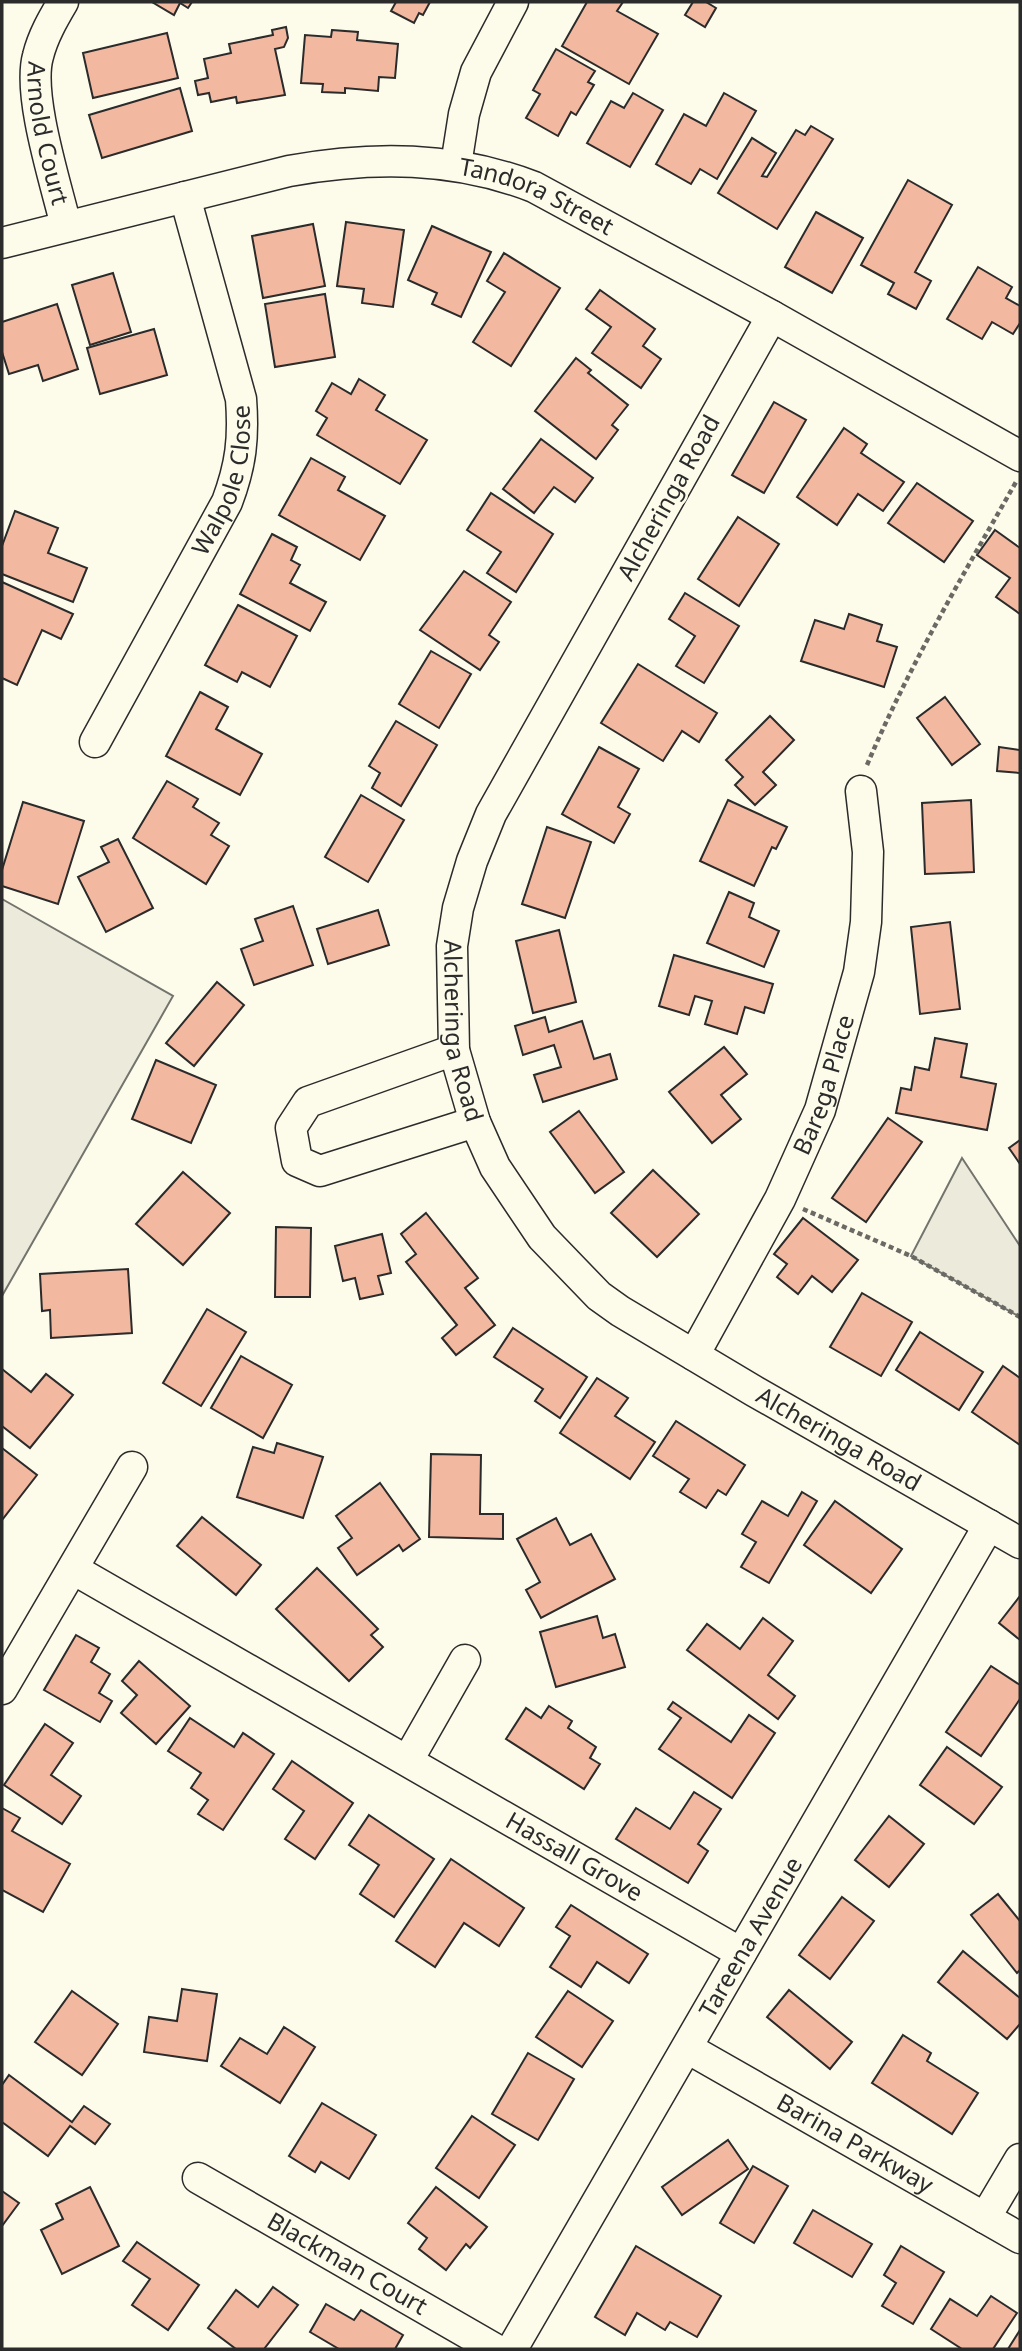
<svg xmlns="http://www.w3.org/2000/svg" width="1022" height="2351" font-family="'Noto Sans',sans-serif">
	<style>
		.green { fill: #ecebdb; stroke: #74746e; stroke-width: 2 }
		.building { fill: #f2b8a0; stroke: #2b2b2b; stroke-width: 2 }
		.lines { fill: none; stroke-linecap: round; stroke-linejoin: round }
		.minor-casing { stroke: #2b2b2b; stroke-width: 33 }
		.path { stroke: #6a6964; stroke-width: 4.5; stroke-dasharray: 5 3.5; stroke-linecap: butt }
		.minor { stroke: #fdfbea; stroke-width: 30 }
		.labels { text-anchor: middle; stroke-width: 5; stroke-linejoin: round; paint-order: stroke }
		.street-label { font-size: 24px; fill: #2b2b2b; stroke: #fdfbea }
	</style>
	<rect width="100%" height="100%" fill="#fdfbea"/>
	<g class="green">
		<polygon points="2,899 173,996 2,1296"/>
		<polygon points="962,1158 1020,1246 1020,1317 911,1256"/>
	</g>
	<g class="building">
		<polygon points="152,2 192,2 188,8 180,3 174,15"/>
		<polygon points="396,2 430,2 423,15 419,13 414,23 391,11"/>
		<polygon points="587,2 623,2 617,11 658,34 629,84 562,46"/>
		<polygon points="693,2 706,2 716,8 705,27 685,15"/>
		<polygon points="286,27 288,38 284,47 275,49 285,95 237,103 236,97 211,102 209,93 198,95 195,81 208,78 204,59 231,53 229,44 273,35 272,30"/>
		<polygon points="332,30 358,32 357,40 398,44 395,78 379,77 378,91 345,88 345,93 322,92 323,84 301,83 305,35 331,37"/>
		<polygon points="167,33 178,78 93,98 83,53"/>
		<polygon points="556,49 595,71 588,82 594,85 576,115 571,112 558,136 526,118 540,94 533,90"/>
		<polygon points="180,88 192,131 102,158 89,115"/>
		<polygon points="633,93 663,110 630,167 587,143 611,101 624,108"/>
		<polygon points="724,93 756,111 717,179 700,169 691,184 656,164 684,114 706,126"/>
		<polygon points="811,126 833,139 777,229 718,193 752,138 776,153 762,176 767,177 796,130 805,135"/>
		<polygon points="908,180 952,205 915,272 931,281 916,309 888,294 894,283 861,265"/>
		<polygon points="816,212 863,238 832,293 785,267"/>
		<polygon points="346,222 404,230 393,307 362,303 364,289 337,286"/>
		<polygon points="313,224 325,286 263,298 252,236"/>
		<polygon points="432,226 491,252 461,317 432,304 437,293 408,280"/>
		<polygon points="504,253 560,288 511,366 473,342 505,292 487,281"/>
		<polygon points="978,267 1012,287 1006,298 1020,306 1020,323 1013,334 992,322 982,339 947,319"/>
		<polygon points="113,273 131,332 90,345 72,285"/>
		<polygon points="600,290 655,329 643,346 661,359 641,388 592,353 611,327 586,309"/>
		<polygon points="325,294 335,357 275,367 265,304"/>
		<polygon points="57,304 78,369 43,381 38,365 9,374 2,352 2,322"/>
		<polygon points="154,329 167,375 100,394 87,348"/>
		<polygon points="576,358 591,370 588,373 628,405 612,425 618,430 596,459 535,411"/>
		<polygon points="359,379 385,395 376,410 427,440 400,484 317,435 327,418 316,411 332,383 351,394"/>
		<polygon points="774,402 806,420 764,493 732,475"/>
		<polygon points="844,428 867,444 861,453 904,482 883,511 858,494 837,525 797,497"/>
		<polygon points="541,439 593,478 575,502 554,487 534,513 503,489"/>
		<polygon points="311,458 345,477 338,490 385,516 360,560 279,515"/>
		<polygon points="917,483 973,521 944,562 888,523"/>
		<polygon points="491,493 553,534 516,592 487,573 501,552 467,530"/>
		<polygon points="15,511 58,528 48,553 87,568 73,602 2,574 2,546"/>
		<polygon points="738,517 779,544 739,606 698,579"/>
		<polygon points="995,530 1020,548 1020,614 996,597 1010,578 977,555"/>
		<polygon points="272,534 297,547 291,560 300,565 290,583 326,602 310,631 240,594"/>
		<polygon points="464,571 511,602 489,635 499,642 480,670 420,630"/>
		<polygon points="2,582 73,614 61,639 42,630 17,685 2,678"/>
		<polygon points="685,593 739,626 704,683 676,666 695,636 669,619"/>
		<polygon points="238,605 297,636 270,687 242,672 237,682 205,665"/>
		<polygon points="849,614 882,625 877,641 897,647 884,687 801,661 815,620 844,629"/>
		<polygon points="431,651 471,674 439,728 399,704"/>
		<polygon points="638,664 717,713 699,742 682,731 663,761 601,723"/>
		<polygon points="200,692 228,707 216,729 262,754 240,795 166,756"/>
		<polygon points="945,697 980,744 952,765 917,718"/>
		<polygon points="770,716 794,740 763,772 776,785 755,805 735,785 743,777 726,760"/>
		<polygon points="396,721 437,745 401,806 372,788 380,773 369,766"/>
		<polygon points="599,747 639,769 618,807 630,814 614,843 562,814"/>
		<polygon points="999,747 1020,750 1020,773 997,771"/>
		<polygon points="167,781 198,799 193,807 219,823 211,835 229,846 206,884 133,838"/>
		<polygon points="361,795 404,820 368,882 325,857"/>
		<polygon points="728,800 787,827 776,849 772,847 754,886 700,861"/>
		<polygon points="971,800 974,872 925,874 922,803"/>
		<polygon points="23,802 84,821 58,904 2,886 2,870"/>
		<polygon points="547,827 591,842 565,918 522,904"/>
		<polygon points="118,839 153,908 106,932 78,877 109,862 101,847"/>
		<polygon points="729,892 754,903 749,917 779,931 764,967 707,943"/>
		<polygon points="293,906 313,965 254,985 241,949 263,941 255,919"/>
		<polygon points="378,910 389,945 328,964 317,929"/>
		<polygon points="950,922 960,1009 920,1014 911,927"/>
		<polygon points="559,930 576,1002 533,1013 516,941"/>
		<polygon points="674,955 773,984 764,1013 745,1007 737,1034 705,1024 712,1001 695,996 689,1015 659,1006"/>
		<polygon points="217,982 244,1005 194,1066 166,1043"/>
		<polygon points="545,1017 549,1032 582,1021 594,1059 610,1054 617,1079 543,1102 534,1075 561,1067 554,1045 523,1055 515,1026"/>
		<polygon points="935,1038 967,1044 961,1077 996,1084 987,1130 896,1113 901,1088 911,1090 915,1067 929,1070"/>
		<polygon points="724,1047 747,1074 721,1095 741,1119 712,1143 669,1092"/>
		<polygon points="156,1060 216,1085 191,1143 132,1119"/>
		<polygon points="579,1111 624,1172 595,1193 550,1132"/>
		<polygon points="888,1118 922,1142 866,1222 832,1198"/>
		<polygon points="1020,1140 1020,1164 1009,1148"/>
		<polygon points="653,1170 699,1214 657,1257 611,1213"/>
		<polygon points="183,1172 230,1213 183,1265 136,1224"/>
		<polygon points="426,1213 478,1278 465,1288 495,1325 456,1355 442,1338 457,1325 406,1262 416,1254 401,1234"/>
		<polygon points="803,1218 858,1260 832,1292 812,1276 798,1294 777,1277 787,1264 774,1254"/>
		<polygon points="276,1227 311,1228 310,1297 275,1297"/>
		<polygon points="382,1234 391,1273 378,1276 383,1294 360,1299 355,1278 343,1281 335,1246"/>
		<polygon points="128,1269 132,1333 51,1338 50,1310 42,1311 40,1274"/>
		<polygon points="862,1293 912,1322 881,1376 830,1347"/>
		<polygon points="207,1309 246,1332 201,1406 163,1383"/>
		<polygon points="513,1328 587,1377 560,1418 535,1401 543,1389 494,1357"/>
		<polygon points="920,1332 983,1372 959,1410 896,1370"/>
		<polygon points="241,1356 292,1385 263,1438 211,1408"/>
		<polygon points="1003,1366 1020,1378 1020,1445 972,1412"/>
		<polygon points="2,1369 31,1392 46,1374 73,1395 30,1448 2,1426"/>
		<polygon points="597,1378 628,1398 615,1416 655,1442 630,1479 560,1433"/>
		<polygon points="676,1421 745,1465 726,1495 718,1490 706,1508 680,1492 689,1479 653,1456"/>
		<polygon points="277,1443 323,1457 303,1518 237,1497 253,1447 274,1453"/>
		<polygon points="2,1448 37,1475 2,1520"/>
		<polygon points="431,1454 481,1455 480,1514 503,1514 503,1539 429,1537"/>
		<polygon points="380,1483 420,1539 403,1551 399,1545 357,1575 338,1548 352,1538 336,1516"/>
		<polygon points="802,1492 817,1501 769,1583 741,1567 756,1542 742,1534 762,1501 788,1516"/>
		<polygon points="835,1501 902,1549 871,1593 804,1545"/>
		<polygon points="202,1517 261,1565 236,1595 177,1546"/>
		<polygon points="556,1518 570,1545 591,1534 615,1579 541,1618 526,1590 540,1582 517,1539"/>
		<polygon points="317,1568 378,1629 371,1635 383,1647 349,1681 276,1609"/>
		<polygon points="1020,1596 1020,1640 999,1623"/>
		<polygon points="597,1616 603,1638 615,1634 625,1667 556,1687 540,1632"/>
		<polygon points="763,1618 793,1641 768,1675 795,1696 778,1719 687,1650 707,1624 740,1649"/>
		<polygon points="76,1635 99,1648 91,1662 110,1674 99,1693 112,1701 100,1722 44,1690"/>
		<polygon points="139,1661 190,1706 156,1744 121,1713 137,1695 122,1681"/>
		<polygon points="991,1666 1020,1685 1020,1699 981,1756 946,1732"/>
		<polygon points="673,1702 731,1742 749,1715 775,1733 732,1798 659,1749 681,1718 668,1709"/>
		<polygon points="549,1706 572,1721 568,1728 596,1747 590,1758 600,1764 584,1789 506,1739 526,1708 541,1718"/>
		<polygon points="190,1718 234,1747 243,1733 274,1754 223,1830 198,1814 208,1800 191,1788 201,1773 168,1751"/>
		<polygon points="45,1724 73,1743 51,1775 81,1796 62,1824 4,1785"/>
		<polygon points="947,1747 1002,1787 974,1824 920,1785"/>
		<polygon points="292,1761 353,1803 315,1859 285,1839 304,1811 273,1789"/>
		<polygon points="694,1792 721,1809 698,1844 708,1851 688,1883 616,1839 636,1808 670,1829"/>
		<polygon points="2,1808 20,1818 12,1831 70,1864 43,1912 2,1890"/>
		<polygon points="369,1815 434,1859 394,1917 360,1894 379,1865 349,1845"/>
		<polygon points="889,1816 924,1844 889,1887 855,1860"/>
		<polygon points="451,1859 524,1908 499,1946 464,1923 435,1967 396,1941"/>
		<polygon points="998,1894 1020,1921 1020,1970 1017,1973 971,1915"/>
		<polygon points="842,1897 874,1921 830,1979 799,1955"/>
		<polygon points="571,1905 648,1954 629,1983 597,1962 581,1987 550,1967 570,1936 556,1927"/>
		<polygon points="963,1951 1020,1998 1020,2024 1007,2039 938,1982"/>
		<polygon points="182,1989 217,1994 207,2061 144,2052 149,2017 177,2021"/>
		<polygon points="789,1990 852,2042 830,2069 767,2017"/>
		<polygon points="72,1991 118,2024 82,2075 35,2042"/>
		<polygon points="568,1991 613,2021 582,2067 536,2037"/>
		<polygon points="284,2027 315,2047 280,2103 221,2066 240,2038 267,2054"/>
		<polygon points="903,2035 931,2053 927,2061 978,2093 952,2134 872,2083"/>
		<polygon points="528,2053 574,2079 538,2140 492,2114"/>
		<polygon points="9,2075 72,2122 84,2106 110,2124 95,2144 70,2126 48,2156 2,2122 2,2085"/>
		<polygon points="322,2103 376,2135 349,2179 321,2162 315,2172 289,2156"/>
		<polygon points="472,2116 515,2145 479,2198 436,2168"/>
		<polygon points="728,2140 748,2169 682,2215 662,2187"/>
		<polygon points="753,2166 788,2186 754,2243 720,2223"/>
		<polygon points="90,2187 119,2246 62,2274 41,2230 63,2219 56,2204"/>
		<polygon points="436,2187 487,2227 470,2248 466,2244 446,2270 419,2249 427,2238 408,2223"/>
		<polygon points="2,2191 19,2203 2,2226"/>
		<polygon points="813,2210 872,2244 852,2277 794,2243"/>
		<polygon points="137,2242 199,2285 168,2330 132,2305 150,2279 123,2261"/>
		<polygon points="636,2246 721,2296 697,2337 670,2322 665,2330 637,2313 625,2335 595,2317"/>
		<polygon points="901,2246 944,2272 913,2324 882,2306 896,2283 884,2275"/>
		<polygon points="273,2287 298,2305 264,2349 236,2349 208,2328 236,2290 258,2307"/>
		<polygon points="991,2296 1017,2313 993,2349 962,2349 931,2329 950,2299 977,2316"/>
		<polygon points="326,2304 354,2320 361,2310 403,2335 395,2349 339,2349 310,2332"/>
		<polygon points="1020,2330 1020,2349 1008,2349"/>
	</g>
	<g class="lines">
		<defs>
			<g id="minor">
				<path id="s1" d="M63,2C53,19 43,36 38,56C27,95 56,184 66,226"/>
				<polyline points="456,165 464,114 476,72 513,2"/>
				<path id="s2" d="M2,243L289,171C372,156 454,156 534,187L772,316L1020,456"/>
				<path id="s3" d="M772,316L491,814L472,861L458,908L452,946L454,1050L475,1122L495,1167L542,1237L599,1296L620,1311L754,1391L1020,1543"/>
				<path id="s4" d="M95,742L227,502C241,465 244,438 241,399L185,197"/>
				<polyline points="454,1050 308,1102 291,1128 297,1161 320,1171 475,1122"/>
				<path id="s5" d="M694,1355L780,1199L820,1110L859,972L866,922L868,852L861,791"/>
				<path id="s6" d="M73,1569L741,1953"/>
				<polyline points="2,1689 132,1467"/>
				<polyline points="408,1760 465,1660"/>
				<path id="s7" d="M689,2049L1020,2238"/>
				<path id="s8" d="M198,2178L495,2349"/>
				<polyline points="985,2218 1020,2159"/>
				<path id="s9" d="M512,2349C673,2075 830,1799 989,1525"/>
			</g>
		</defs>
		<use href="#minor" class="minor-casing"/>
		<g class="path">
			<path d="M867,765C909,666 963,575 1016,482"/>
			<polyline points="803,1209 911,1256 1020,1317"/>
		</g>
		<use href="#minor" class="minor"/>
	</g>
	<g class="labels">
		<g class="street-label">
			<text dy="8" stroke="none"><textPath href="#s1" startOffset="138">Arnold Court</textPath></text>
			<text dy="8" stroke="none"><textPath href="#s2" startOffset="550">Tandora Street</textPath></text>
			<text dy="8" stroke="none"><textPath href="#s4" startOffset="294">Walpole Close</textPath></text>
			<text transform="translate(669 498) rotate(-61)" y="8">Alcheringa Road</text>
			<text dy="8" stroke="none"><textPath href="#s3" startOffset="796">Alcheringa Road</textPath></text>
			<text dy="8" stroke="none"><textPath href="#s5" startOffset="301">Barega Place</textPath></text>
			<text dy="8" stroke="none"><textPath href="#s3" startOffset="1384">Alcheringa Road</textPath></text>
			<text dy="8" stroke="none"><textPath href="#s6" startOffset="578">Hassall Grove</textPath></text>
			<text dy="8" stroke="none"><textPath href="#s9" startOffset="476">Tareena Avenue</textPath></text>
			<text dy="8" stroke="none"><textPath href="#s7" startOffset="191">Barina Parkway</textPath></text>
			<text dy="8" stroke="none"><textPath href="#s8" startOffset="172">Blackman Court</textPath></text>
		</g>
	</g>
	<rect width="1022" height="2351" fill="none" stroke="#2b2b2b" stroke-width="7"/>
</svg>
